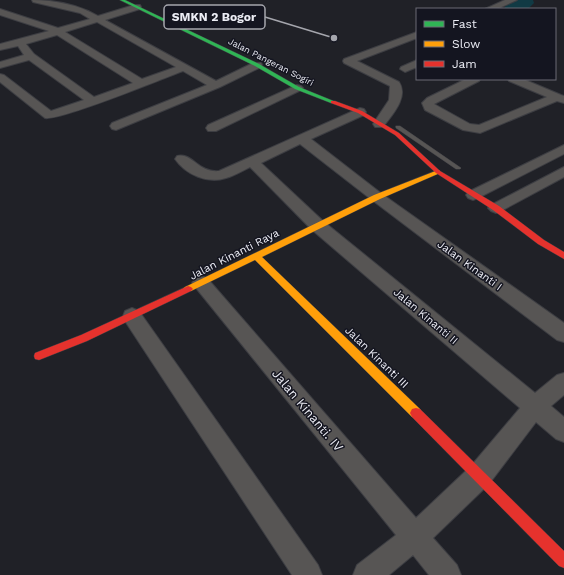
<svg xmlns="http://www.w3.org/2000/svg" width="564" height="575" font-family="'Work Sans',sans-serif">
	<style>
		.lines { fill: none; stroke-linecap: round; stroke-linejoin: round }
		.river { fill: #113a44; fill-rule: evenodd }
		.lane-casing { stroke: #3d3e43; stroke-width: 1 }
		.street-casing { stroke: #3d3e43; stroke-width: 2 }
		.fast-casing { stroke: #3d3e43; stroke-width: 1 }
		.slow-casing { stroke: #3d3e43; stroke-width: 1 }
		.jam-casing { stroke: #3d3e43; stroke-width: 1 }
		.lane { fill: #575554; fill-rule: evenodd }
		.street { fill: #575554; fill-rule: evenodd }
		.fast { fill: #30b455; fill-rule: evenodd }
		.slow { fill: #ff9f0a; fill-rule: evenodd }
		.jam { fill: #e5322d; fill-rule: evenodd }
		.labels { text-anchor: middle; stroke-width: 3; stroke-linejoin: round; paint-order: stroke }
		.far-street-label { font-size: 9px; fill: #ecedf5; stroke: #141520 }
		.street-label { font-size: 11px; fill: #ecedf5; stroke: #141520 }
		.near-street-label { font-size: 13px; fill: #ecedf5; stroke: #141520 }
		.leader { fill: none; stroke: #a5a6ad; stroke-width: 1.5 }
		.callout-dot { fill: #a5a6ad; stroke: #141520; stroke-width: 1.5 }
		.callout { fill: #141520; stroke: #a5a6ad; stroke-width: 1.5 }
		.callout-label { font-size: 12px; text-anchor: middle; font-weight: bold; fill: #ecedf5 }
	</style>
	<rect width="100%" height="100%" fill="#202127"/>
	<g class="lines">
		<polygon class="river" points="515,0 533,0 534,3 528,9 504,9 506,5"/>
		<defs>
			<polygon id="lane" points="396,126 400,126 461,168 460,169 456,169 396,128"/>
			<g id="street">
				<path d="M32,0C55,0 79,5 98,16L134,5H140L141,7L140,9L105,20L216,81L253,63H261L262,65L261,67L220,87L116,130L112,129L110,126L112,123L207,85L183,71C162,79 60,121 45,118L0,82V74L4,75L51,111L84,100L29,60L0,68V62L24,55L18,46L0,50V44L49,31L0,15V9L58,28L90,19L80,13L33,2ZM97,22L176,67L142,79L65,32ZM57,35L133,83L94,97L34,54L26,44Z"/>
				<polygon points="505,0 517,0 497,9 485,9"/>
				<path d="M417,32V38L357,61L399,82C409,97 392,115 383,127H375L373,124L389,100L390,86L344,63L343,61L344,59Z"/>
				<polygon points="417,60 417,67 405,72 400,69 401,67"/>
				<polygon points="466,79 480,79 479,81 434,104 470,124 479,125 547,97 509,81 508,79 523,79 561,95 564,96 564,103 557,101 480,133 463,130 425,110 422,103 427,98"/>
				<polygon points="297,85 301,86 303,88 301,90 216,131 208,131 206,128 208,125"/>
				<path d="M360,108L364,109L366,112L364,115L311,139L382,194L564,323V342L557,340L372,200L300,144L261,163L323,221L535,393L557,375L564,373V395L551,406L564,417V442L556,439L536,422L489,484L433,538L457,565L461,575H429L413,555L389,575H353L357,565L396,535L192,283L195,278L201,276L207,278L416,518L471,466L520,408L311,229L250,167C242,171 234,176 226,178C208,184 186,175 175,159L177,156C192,152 198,173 219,171Z"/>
				<polygon points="564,145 564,154 478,198 473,200 468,198 466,195 468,192"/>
				<polygon points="564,167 564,177 501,211 496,213 491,211 488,208 491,205"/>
				<polygon points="132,308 139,311 318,565 322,575 292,575 125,321 123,316 125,311"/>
			</g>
			<polygon id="fast" points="120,0 125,0 259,64 299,87 336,102 331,103 295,89 255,66"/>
			<polygon id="slow" points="438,170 440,171 440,173 380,199 262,257 420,409 422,413 420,417 416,418 412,417 255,260 191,291 185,291 183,289 185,287 374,195"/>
			<g id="jam">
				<polygon points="331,101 335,101 362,111 399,133 440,171 499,206 544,240 564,252 564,259 538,244 493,210 436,173 395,135 358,113 331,103"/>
				<polygon points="188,286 191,287 193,289 191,291 87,341 39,360 35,359 34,356 35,353 81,335"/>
				<polygon points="416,408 420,409 564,551 564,568 559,566 412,417 410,413 412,409"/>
			</g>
		</defs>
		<use href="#lane" class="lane-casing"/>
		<use href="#street" class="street-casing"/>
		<use href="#fast" class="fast-casing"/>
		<use href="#slow" class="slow-casing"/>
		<use href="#jam" class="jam-casing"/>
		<use href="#lane" class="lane"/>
		<use href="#street" class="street"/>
		<use href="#fast" class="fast"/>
		<use href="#slow" class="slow"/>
		<use href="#jam" class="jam"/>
	</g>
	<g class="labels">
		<g class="far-street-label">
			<text transform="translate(271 62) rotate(27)" y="3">Jalan Pangeran Sogiri</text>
		</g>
		<g class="street-label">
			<text transform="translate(234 254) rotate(-27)" y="4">Jalan Kinanti Raya</text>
			<text transform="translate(470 265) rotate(36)" y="4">Jalan Kinanti I</text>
			<text transform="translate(426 316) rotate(40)" y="4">Jalan Kinanti II</text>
			<text transform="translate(377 357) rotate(44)" y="4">Jalan Kinanti III</text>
		</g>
		<g class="near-street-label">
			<text transform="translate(308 410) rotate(50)" y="5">Jalan Kinanti. IV</text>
		</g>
	</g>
	<path class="leader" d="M334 38L265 17"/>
	<circle class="callout-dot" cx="334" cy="38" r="4"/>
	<rect class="callout" x="164" y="5" width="101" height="24" rx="4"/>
	<g class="callout-label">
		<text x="214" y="21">SMKN 2 Bogor</text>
	</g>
	<rect x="416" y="8" width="140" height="72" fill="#141520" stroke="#6a6b75"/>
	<rect x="424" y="21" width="20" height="6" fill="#30b455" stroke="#6a6b75"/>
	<text x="452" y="28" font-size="12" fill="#ecedf5">Fast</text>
	<rect x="424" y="41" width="20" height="6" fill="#ff9f0a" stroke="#6a6b75"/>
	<text x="452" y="48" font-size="12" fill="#ecedf5">Slow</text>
	<rect x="424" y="61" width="20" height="6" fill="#e5322d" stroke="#6a6b75"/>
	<text x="452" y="68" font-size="12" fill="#ecedf5">Jam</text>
</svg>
